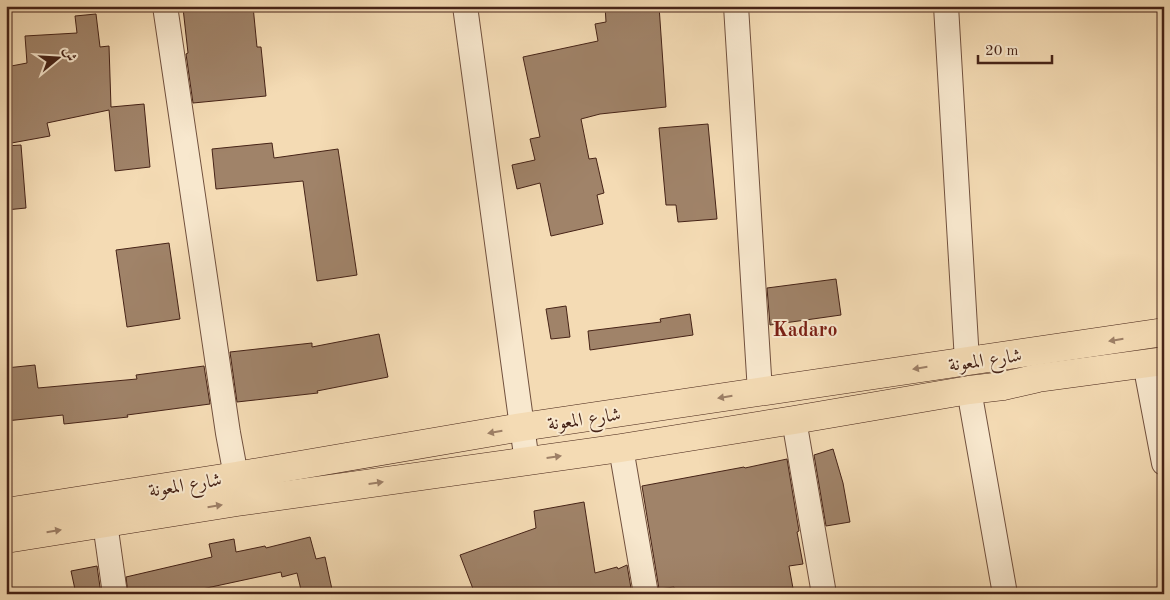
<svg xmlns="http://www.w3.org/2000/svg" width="1170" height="600" font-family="'Old Standard TT',Amiri,serif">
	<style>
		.building { fill: #a08369; stroke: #462317 }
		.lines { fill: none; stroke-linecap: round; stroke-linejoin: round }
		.minor-casing { stroke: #72513e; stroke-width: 26 }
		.trunk-casing { stroke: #462317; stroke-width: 29 }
		.minor { stroke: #f8e8ce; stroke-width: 24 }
		.trunk { stroke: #f4dbb4; stroke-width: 28 }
		.oneway { fill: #9d7f66 }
		.labels { text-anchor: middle; stroke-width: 4; stroke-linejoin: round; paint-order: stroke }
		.street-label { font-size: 19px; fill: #462317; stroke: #f8e8ce }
		.neighbourhood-label { font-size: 20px; font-weight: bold; fill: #7a1f14; stroke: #f8e8ce }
	</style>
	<rect width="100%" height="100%" fill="#f4dbb4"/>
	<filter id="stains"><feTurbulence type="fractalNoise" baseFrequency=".004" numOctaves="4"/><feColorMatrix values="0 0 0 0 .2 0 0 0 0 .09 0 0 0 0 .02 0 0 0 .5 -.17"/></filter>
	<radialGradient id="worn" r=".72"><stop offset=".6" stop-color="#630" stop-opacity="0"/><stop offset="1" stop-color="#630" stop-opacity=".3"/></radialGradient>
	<g class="building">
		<polygon points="204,6 253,6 257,47 261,47 266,96 193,103 186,54 188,53 183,8"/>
		<polygon points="605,6 659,6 666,107 600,114 581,119 589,159 596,158 604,193 597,195 603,224 551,236 540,183 517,189 512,165 535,160 530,139 540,137 523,57 598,41 595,24 606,22"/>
		<polygon points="96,14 100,47 109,46 111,107 144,104 150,167 115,171 109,110 47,123 50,136 6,144 6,67 27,63 25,36 77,33 75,16"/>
		<polygon points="708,124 717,219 678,222 676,205 666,205 659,128"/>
		<polygon points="272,143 274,158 338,149 357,275 317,281 303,181 216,189 212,149"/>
		<polygon points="21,145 26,208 6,210 6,146"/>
		<polygon points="169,243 180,319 127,327 116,250"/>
		<polygon points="836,279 841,315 770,325 767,288"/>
		<polygon points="566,306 570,337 551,339 546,309"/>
		<polygon points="690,314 693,335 590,350 588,331 661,322 660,319"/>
		<polygon points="379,334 388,377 317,391 318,393 237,402 230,352 312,343 312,347"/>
		<polygon points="35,365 38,388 137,379 136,375 204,366 210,404 127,415 128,417 64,424 63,415 6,421 6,368"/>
		<polygon points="833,449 843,483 850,522 826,526 814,455"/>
		<polygon points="787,459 799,531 797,532 803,564 789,566 794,594 675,594 674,587 659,589 642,486 744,467 745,468"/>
		<polygon points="584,502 595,573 617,567 618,569 627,565 632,594 475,594 460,555 536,528 534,511"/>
		<polygon points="310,537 316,559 325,557 333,594 302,594 297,573 282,577 281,572 202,589 203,594 128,594 126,577 212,557 209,544 234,539 236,552 265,546 266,548"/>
		<polygon points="97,566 101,594 76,594 71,571"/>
	</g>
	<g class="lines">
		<defs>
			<g id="minor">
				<polyline points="165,6 228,433 236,476"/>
				<polyline points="465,6 522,427 527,461"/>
				<polyline points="736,6 760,392"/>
				<polyline points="946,6 967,361"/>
				<polyline points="1145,363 1164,463"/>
				<polyline points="969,390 1005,594"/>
				<polyline points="794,420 824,594"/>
				<polyline points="621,448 646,594"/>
				<polyline points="105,523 115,594"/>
			</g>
			<g id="trunk">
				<polyline points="6,512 236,476 522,427 1164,332"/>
				<polyline points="6,539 237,502 621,448 794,420 969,390 1003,386 1038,378 1164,361"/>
			</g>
		</defs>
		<use href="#minor" class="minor-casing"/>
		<use href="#trunk" class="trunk-casing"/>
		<use href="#minor" class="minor"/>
		<use href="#trunk" class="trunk"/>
	</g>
	<defs><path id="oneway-solid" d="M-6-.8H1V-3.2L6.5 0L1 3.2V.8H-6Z" transform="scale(1.25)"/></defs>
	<g class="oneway">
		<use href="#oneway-solid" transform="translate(1116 340) rotate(171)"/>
		<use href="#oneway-solid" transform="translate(920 368) rotate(171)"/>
		<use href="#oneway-solid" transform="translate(725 397) rotate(171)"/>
		<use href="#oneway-solid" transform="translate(495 432) rotate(170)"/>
		<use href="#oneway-solid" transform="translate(554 457) rotate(-8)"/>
		<use href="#oneway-solid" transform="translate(376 483) rotate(-8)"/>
		<use href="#oneway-solid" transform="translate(215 506) rotate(-9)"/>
		<use href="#oneway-solid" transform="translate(54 531) rotate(-9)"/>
	</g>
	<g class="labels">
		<g class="street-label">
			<text transform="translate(985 359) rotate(-8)" y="7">شارع المعونة</text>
			<text transform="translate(584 418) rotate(-8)" y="7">شارع المعونة</text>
			<text transform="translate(185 484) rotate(-9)" y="7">شارع المعونة</text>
		</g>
		<g class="neighbourhood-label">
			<text x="805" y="336">Kadaro</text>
		</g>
	</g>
	<rect width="1170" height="600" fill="none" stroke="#f4dbb4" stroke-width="25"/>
	<rect x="8" y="8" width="1155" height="585" fill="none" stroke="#462317" stroke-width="2.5"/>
	<rect x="12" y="12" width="1145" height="575" fill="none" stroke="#462317"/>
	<g transform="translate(58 58) rotate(72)" stroke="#f8e8ce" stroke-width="4" paint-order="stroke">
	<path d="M0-4L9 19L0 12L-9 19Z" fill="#462317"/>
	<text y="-8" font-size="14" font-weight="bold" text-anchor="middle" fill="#462317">ش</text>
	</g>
	<path d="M978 55v8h74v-8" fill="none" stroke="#462317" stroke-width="2.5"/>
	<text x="985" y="55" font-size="15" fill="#462317" stroke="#f8e8ce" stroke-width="4" paint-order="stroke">20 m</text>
	<rect width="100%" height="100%" filter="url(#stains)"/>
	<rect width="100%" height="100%" fill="url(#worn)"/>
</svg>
